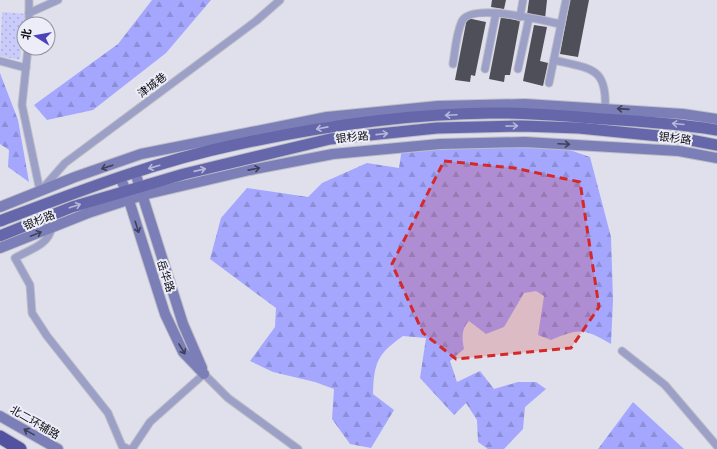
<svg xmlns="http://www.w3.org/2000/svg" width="717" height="449" font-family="'Source Serif 4','Noto Sans SC',serif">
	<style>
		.forest { fill: url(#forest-firs) }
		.park { fill: url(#park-dots) }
		.building { fill: #4e4f58 }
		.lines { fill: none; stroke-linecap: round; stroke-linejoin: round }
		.street-casing { stroke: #bdbec8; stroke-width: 9 }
		.secondary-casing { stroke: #bdbec8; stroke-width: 12 }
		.primary-casing { stroke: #bdbec8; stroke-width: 13 }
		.highway-casing { stroke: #bdbec8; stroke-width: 15 }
		.street { stroke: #9da0c6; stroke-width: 7 }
		.secondary { stroke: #7c7fb7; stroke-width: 10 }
		.primary { stroke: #6667ab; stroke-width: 11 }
		.highway { stroke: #5352a0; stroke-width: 13 }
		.oneway { stroke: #3f405c }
		.oneway2 { stroke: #b6b7d9 }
		.marked { fill: #d62828; fill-opacity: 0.2; stroke: #d62828; stroke-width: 3; stroke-dasharray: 8 5; stroke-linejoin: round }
		.labels { text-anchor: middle; stroke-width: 4; stroke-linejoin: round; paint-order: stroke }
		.street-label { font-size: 11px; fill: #0d0d11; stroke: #ecedf8 }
	</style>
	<defs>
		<pattern id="forest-firs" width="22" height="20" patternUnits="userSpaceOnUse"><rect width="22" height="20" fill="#a4a7fd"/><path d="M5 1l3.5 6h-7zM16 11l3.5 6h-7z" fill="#8c8fd8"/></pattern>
		<pattern id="park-dots" width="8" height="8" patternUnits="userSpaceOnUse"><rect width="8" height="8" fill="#c9ccfa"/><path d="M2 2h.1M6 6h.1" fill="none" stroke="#abaed5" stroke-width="1.8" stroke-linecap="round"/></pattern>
	</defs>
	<rect width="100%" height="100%" fill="#dfe0eb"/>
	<g class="forest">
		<polygon points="152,0 211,0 166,53 93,110 47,120 34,105 118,44"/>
		<polygon points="0,73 18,120 29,182 8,167 9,150 0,144"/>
		<path d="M558,146L590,157L611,237L613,300L611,344C584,328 579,328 551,340L538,335L544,296L536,291L524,293L504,327L486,334L469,321C461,329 462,339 464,349L450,361L457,382L480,371L494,389L518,382H536L546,389L525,407L523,429L504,449H488L478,442L477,420L466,403L454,415L420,378L426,338L403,336C377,354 374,363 373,394L394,410L371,448L350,444L332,419L334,389L315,382L273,372L250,361L275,327L276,308L210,259L221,218L247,188L308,197L322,183L367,163L399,168L402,148Z"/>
		<polygon points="633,402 684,449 598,449"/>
	</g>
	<polygon class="park" points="2,12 28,14 26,24 24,24 20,60 0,56"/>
	<g class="building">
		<polygon points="492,0 506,0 504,9 491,7"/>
		<polygon points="529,0 547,0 545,19 527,15"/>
		<polygon points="570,0 589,0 578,57 560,54"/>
		<polygon points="501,17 520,21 510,75 505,75 504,82 489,79"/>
		<polygon points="467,18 486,22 475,76 471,75 470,82 455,80"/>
		<polygon points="534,25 547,27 540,61 548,63 543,86 523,81"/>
	</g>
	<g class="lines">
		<defs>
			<g id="street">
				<polyline points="29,13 58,0"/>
				<polyline points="520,17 523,0"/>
				<polyline points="29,24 29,0"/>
				<polyline points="28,48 22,105 40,191"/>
				<path d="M554,60C592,69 608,67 605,112"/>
				<polyline points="0,61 26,68"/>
				<path d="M453,64C455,51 456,34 462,21C472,2 543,21 561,24"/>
				<polyline points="485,69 496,13"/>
				<polyline points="518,69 529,18"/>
				<polyline points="549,83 566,0"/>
				<polyline points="43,188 65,163 256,21 280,0"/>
				<path d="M52,227C48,246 30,249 15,258L30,285L32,313L47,336L108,413L122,446L128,449"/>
				<polyline points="622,351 665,385 717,446"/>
				<polyline points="132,449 150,422 204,374 228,398 298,449"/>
			</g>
			<g id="secondary">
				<polyline points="135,172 183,324 202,368"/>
				<polyline points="120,177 126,191 165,314 183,352 204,374"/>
				<polyline points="0,207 75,177 141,154 327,117 438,106 525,104 683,114 717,119"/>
				<polyline points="0,248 88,213 143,195 250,170 333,154 440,144 525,142 679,151 717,158"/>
				<polyline points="0,416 58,449"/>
			</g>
			<g id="primary">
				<path d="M0,221C77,192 154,162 234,145C317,127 404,114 490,113C528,112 566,116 604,119C642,121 679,124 717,130"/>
				<polyline points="0,236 72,207 140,187 184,174 330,139 437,128 522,126 579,128 680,138 717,145"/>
			</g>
			<polyline id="highway" points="0,437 20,449"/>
		</defs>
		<use href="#street" class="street-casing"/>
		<use href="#secondary" class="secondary-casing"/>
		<use href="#primary" class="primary-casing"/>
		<use href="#highway" class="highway-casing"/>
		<use href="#street" class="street"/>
		<use href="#secondary" class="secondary"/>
		<use href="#primary" class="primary"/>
		<use href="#highway" class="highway"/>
	</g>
	<defs><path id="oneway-shaft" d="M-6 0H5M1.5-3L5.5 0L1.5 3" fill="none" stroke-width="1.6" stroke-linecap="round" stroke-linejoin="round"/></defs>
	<g class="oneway">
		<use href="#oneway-shaft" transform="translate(623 109) rotate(-176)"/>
		<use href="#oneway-shaft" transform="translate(564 144) rotate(3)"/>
		<use href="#oneway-shaft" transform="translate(107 167) rotate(162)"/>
		<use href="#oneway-shaft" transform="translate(254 169) rotate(-11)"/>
		<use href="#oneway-shaft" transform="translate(137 227) rotate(72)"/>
		<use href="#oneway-shaft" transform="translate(36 234) rotate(-22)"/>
		<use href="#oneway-shaft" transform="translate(182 349) rotate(59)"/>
		<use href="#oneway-shaft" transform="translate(29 432) rotate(-151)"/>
	</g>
	<g class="oneway2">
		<use href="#oneway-shaft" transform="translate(451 115) rotate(177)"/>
		<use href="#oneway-shaft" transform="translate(678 124) rotate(-175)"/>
		<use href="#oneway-shaft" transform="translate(512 126) rotate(-1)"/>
		<use href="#oneway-shaft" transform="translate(322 128) rotate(169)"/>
		<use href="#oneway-shaft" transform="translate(382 134) rotate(-6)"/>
		<use href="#oneway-shaft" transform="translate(154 167) rotate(164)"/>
		<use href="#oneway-shaft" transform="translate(200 170) rotate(-13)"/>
		<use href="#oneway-shaft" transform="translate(75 206) rotate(-18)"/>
	</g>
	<path class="marked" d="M444,161L514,168L580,182L599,307L571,348L456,359L423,333L392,264Z"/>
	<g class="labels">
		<g class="street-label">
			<text transform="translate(152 85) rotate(-37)" y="4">津城巷</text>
			<text transform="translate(352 137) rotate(-6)" y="4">银杉路</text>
			<text transform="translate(675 138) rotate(7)" y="4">银杉路</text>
			<text transform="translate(39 220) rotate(-22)" y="4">银杉路</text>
			<text transform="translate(166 276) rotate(72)" y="4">岳华路</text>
			<text transform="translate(35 422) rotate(30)" y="4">北二环辅路</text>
		</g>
	</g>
	<g transform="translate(36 36) rotate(281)"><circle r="19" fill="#ecedf8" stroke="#93939c"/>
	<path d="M0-3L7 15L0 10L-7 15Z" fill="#4e42b9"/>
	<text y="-6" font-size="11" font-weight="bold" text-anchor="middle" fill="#0d0d11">北</text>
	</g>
</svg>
